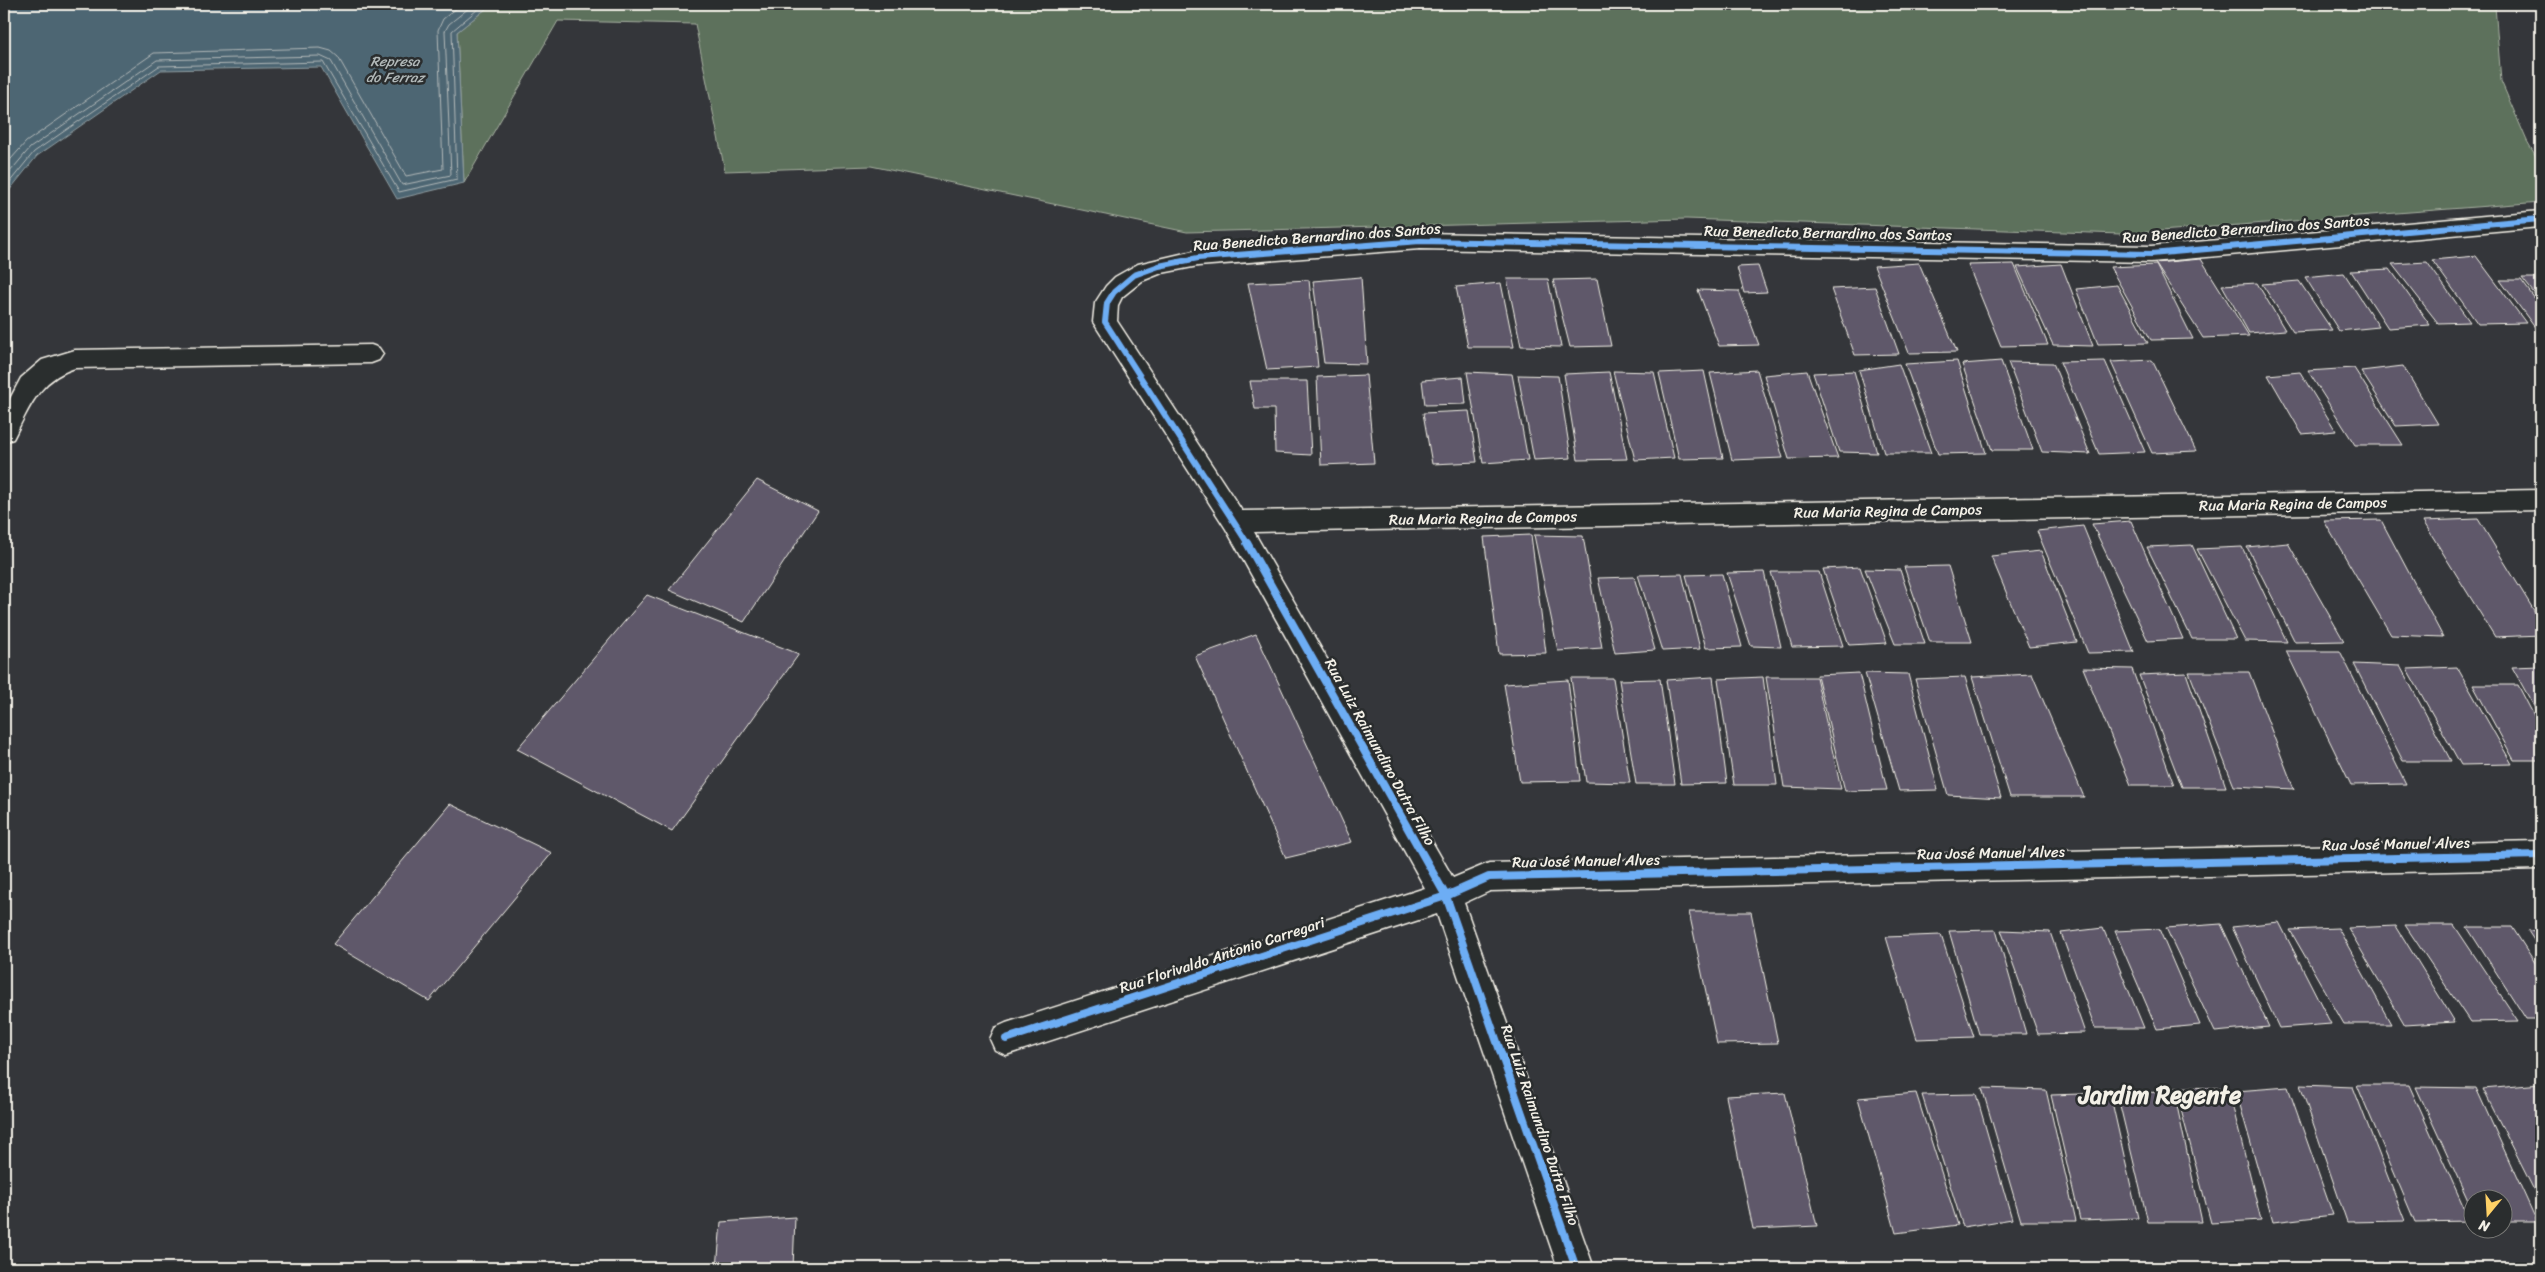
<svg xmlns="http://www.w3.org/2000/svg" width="2545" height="1272" font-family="Sriracha,sans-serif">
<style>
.green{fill:#5d715c;stroke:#a8b1a2}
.water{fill:#4e6673;stroke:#909ea2}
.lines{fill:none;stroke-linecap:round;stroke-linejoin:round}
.shore{stroke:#b2b9b9;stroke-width:1}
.building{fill:#5e596b;stroke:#f4f1e8}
.minor-casing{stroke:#f4f1e8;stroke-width:3}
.minor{fill:#2a2d2e;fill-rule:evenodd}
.cycleway-far1-casing{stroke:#2a2d2e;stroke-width:9}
.cycleway-casing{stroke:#2a2d2e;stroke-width:11}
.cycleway-far1{stroke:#6dadf4;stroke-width:6}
.cycleway{stroke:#6dadf4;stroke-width:8}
.labels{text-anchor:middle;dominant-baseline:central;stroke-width:5;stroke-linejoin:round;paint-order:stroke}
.far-water-label{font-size:14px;font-style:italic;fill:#b2b9b9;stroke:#2a2d2e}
.street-label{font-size:15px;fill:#f4f1e8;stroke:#2a2d2e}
.near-district-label{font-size:24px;font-weight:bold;fill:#f4f1e8;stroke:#2a2d2e}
</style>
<rect width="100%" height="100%" fill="#34363a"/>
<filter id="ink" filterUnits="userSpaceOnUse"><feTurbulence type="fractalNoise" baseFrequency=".02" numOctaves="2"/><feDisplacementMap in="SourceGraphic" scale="10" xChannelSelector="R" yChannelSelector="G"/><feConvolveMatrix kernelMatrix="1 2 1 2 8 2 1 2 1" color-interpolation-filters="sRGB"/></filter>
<g filter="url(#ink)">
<path class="green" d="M492,4H2502L2495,6L2501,81L2527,141L2541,165V202L2121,234L1686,219L1187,232L871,166L725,171L695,24L558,21L464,183L457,32Z"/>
<path class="water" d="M4,4H492L457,32L464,183L397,199L321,67L161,70L37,156L4,197Z"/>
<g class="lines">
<path class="shore" d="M4,167L26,142L154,53L320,48L331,51L338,57L406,176L443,169L438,30L443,19L462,4
M4,179L30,148L157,60L320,56L331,61L402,185L451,175L445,31L449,24L474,4
M4,189L34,152L159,66L323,62L399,192L457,179L452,31L484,4"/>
</g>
<path class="building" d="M2476,256L2526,323L2478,324L2432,260Z
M2201,259L2249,336L2203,338L2155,263Z
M2427,262L2470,322L2438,323L2392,264Z
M1919,263L1957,352L1909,353L1874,266Z
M2014,264L2048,345L2001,346L1968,265Z
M2061,264L2093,346L2053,345L2017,267Z
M2156,265L2193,339L2151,340L2110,267Z
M1758,266L1767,292L1744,293L1737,267Z
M2390,269L2430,325L2388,328L2351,271Z
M2344,273L2379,327L2339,331L2305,277Z
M1361,277L1367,364L1324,363L1313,281Z
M2522,278H2541V302Z
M1507,279H1548L1561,347L1521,346Z
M1597,279L1611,346L1570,347L1553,280Z
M1309,280L1318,367L1267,370L1248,283Z
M2500,280H2521L2541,307V329H2536Z
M2299,281L2332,330L2293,332L2262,284Z
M1501,283L1514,347H1468L1456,287Z
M2257,283L2285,330L2249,333L2222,285Z
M2117,285L2148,343L2098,344L2076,289Z
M1875,287L1899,354L1855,355L1831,289Z
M1698,290L1739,291L1759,345L1719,346Z
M2152,360L2196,451L2152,453L2111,362Z
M1957,361L1986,453L1938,454L1905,364Z
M2001,361L2033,450H1992L1962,364Z
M2105,361L2145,452L2099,454L2060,362Z
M2008,362L2053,363L2090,454L2042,452Z
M1899,364L1931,453H1884L1859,370Z
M2403,366L2438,424L2396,426L2361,371Z
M2354,368L2403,445H2355L2308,371Z
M1757,370L1783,458L1732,460L1710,373Z
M1613,371L1654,372L1674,458L1635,460Z
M1704,371L1723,458L1679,459L1659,373Z
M1807,371L1838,458L1789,459L1764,375Z
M1854,371L1877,453L1839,452L1813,373Z
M1467,372L1512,374L1528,460L1483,463Z
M1609,372L1627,459L1578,460L1564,374Z
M2300,372L2336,431L2302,434L2268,375Z
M1366,375L1374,463L1321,465L1317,377Z
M1518,375L1558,376L1571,458L1534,460Z
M1463,377L1466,404L1425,405L1422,380Z
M1250,381H1307L1311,455L1275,453L1274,409H1255Z
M1469,411L1477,462L1432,464L1423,413Z
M757,480L818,511L744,622L669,590Z
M2478,519L2541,622V635L2495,637L2423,521Z
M2381,520L2443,637L2391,635L2324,521Z
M2131,521L2183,639L2148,641L2092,524Z
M2083,526L2134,652L2088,653L2037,531Z
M1531,535L1546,653L1499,654L1484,537Z
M1534,535L1583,536L1602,648L1558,651Z
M2288,543L2344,641L2295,642L2247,547Z
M2192,545L2236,639H2192L2147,547Z
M2242,547L2287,642L2245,641L2197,549Z
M2041,551L2077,642L2029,647L1991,556Z
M1948,566L1972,642H1930L1904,567Z
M1860,567L1887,643L1849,645L1823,569Z
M1865,569L1900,570L1925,644H1895Z
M1764,572L1781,647L1751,646L1727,573Z
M1771,572H1819L1843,646L1792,647Z
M1682,574L1700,649L1662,651L1638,575Z
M1722,574L1742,647L1706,648L1686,575Z
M1634,577L1655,650L1615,653L1598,578Z
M647,595L799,654L672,831L517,749Z
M1256,634L1352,842L1286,858L1195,656Z
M2286,651H2340L2406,784L2351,785Z
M2354,664L2400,666L2451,761H2403Z
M2541,666V719L2512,667Z
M2457,667L2512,764L2461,765L2407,669Z
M2083,668L2132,669L2174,785H2131Z
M2189,672H2249L2294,789L2234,786Z
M1859,673L1887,790L1845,791L1817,675Z
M1865,673L1908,674L1938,790L1899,791Z
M2186,673L2226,787H2182L2139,675Z
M2032,674L2084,797H2010L1972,677Z
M1713,677L1727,783L1681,784L1666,680Z
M1763,677L1777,785H1734L1718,679Z
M1766,677H1816L1841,789L1784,787Z
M1965,677L2001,798L1948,795L1915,679Z
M1571,678H1613L1630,783L1586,782Z
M1660,679L1675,784H1636L1619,680Z
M1568,680L1580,781L1520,782L1504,684Z
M2473,685H2518L2541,729V760H2514Z
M450,804L552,853L429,1001L333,944Z
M1689,912H1751L1778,1043L1717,1044Z
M2279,922L2331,1024L2279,1028L2232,927Z
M2221,924L2269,1027L2215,1032L2166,928Z
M2405,925H2454L2518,1021L2470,1022Z
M2396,926L2455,1022L2405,1025L2348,928Z
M2467,927H2512L2541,972V1019H2526Z
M2103,928L2144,1028H2095L2061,933Z
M2338,928L2391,1024H2344L2290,930Z
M2159,929L2200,1025L2157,1029L2115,931Z
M1996,930L2026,1034H1979L1949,931Z
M2001,930L2050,932L2085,1033L2038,1034Z
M2541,930V951L2528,931Z
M1941,935L1974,1037L1917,1039L1886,937Z
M2541,1084V1204L2483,1089Z
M2300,1085L2353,1087L2405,1221L2347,1222Z
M2357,1085H2409L2470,1221L2415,1222Z
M2175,1087L2228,1088L2261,1220L2211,1223Z
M2288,1087L2333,1215L2273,1222L2236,1091Z
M2416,1087L2476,1088L2537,1222H2502V1200H2472V1209Z
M1982,1088L2046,1090L2076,1221H2021Z
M2174,1092L2202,1222H2148L2117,1093Z
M1785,1093L1817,1226L1753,1229L1726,1096Z
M1916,1093L1958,1225L1896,1233L1858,1098Z
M2110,1093L2138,1218L2080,1220L2051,1095Z
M1976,1094L2012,1219L1963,1227L1922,1095Z
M795,1217L793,1268H717L721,1222Z"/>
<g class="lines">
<defs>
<path id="minor" d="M2540,211V227L2151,262L1420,249L1198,266L1162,273L1142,281L1122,297L1118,305L1117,321L1242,511L2541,490V510L1254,532L1453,878L1489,863L2541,841V869L1490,891L1464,903L1594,1268H1558L1437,914L1006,1055L995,1050L990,1039L995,1028L1006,1023L1425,888L1226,529L1093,322L1095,303L1106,286L1115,277L1138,264L1198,250L1420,233L2151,246Z
M371,345L379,348L383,354L379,360L371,363L75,368C39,379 29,408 13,439L4,442V410L21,378L42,360L75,350Z"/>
</defs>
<use href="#minor" class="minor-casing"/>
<use href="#minor" class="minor"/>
<defs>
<path id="cycleway-far1" d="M1248,544L1105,322L1107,303L1114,292L1134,275L1159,266L1198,258L1420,241L2151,254L2540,219"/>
<path id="cycleway" d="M1247,543L1446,896L1576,1268
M1006,1039L1446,896L1489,877L2541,855"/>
</defs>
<use href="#cycleway-far1" class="cycleway-far1-casing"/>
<use href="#cycleway" class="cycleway-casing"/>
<use href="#cycleway-far1" class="cycleway-far1"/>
<use href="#cycleway" class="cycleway"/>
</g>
</g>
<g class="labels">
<g class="far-water-label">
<text x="395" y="61">Represa<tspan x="395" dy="16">do Ferraz</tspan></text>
</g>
<g class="street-label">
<text transform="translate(2246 229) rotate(-4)">Rua Benedicto Bernardino dos Santos</text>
<text transform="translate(1828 233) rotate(1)">Rua Benedicto Bernardino dos Santos</text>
<text transform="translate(1317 237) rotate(-4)">Rua Benedicto Bernardino dos Santos</text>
<text transform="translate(2293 504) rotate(-1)">Rua Maria Regina de Campos</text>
<text transform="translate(1888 511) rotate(-1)">Rua Maria Regina de Campos</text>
<text transform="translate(1483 518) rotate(-1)">Rua Maria Regina de Campos</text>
<text transform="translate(1380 752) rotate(61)">Rua Luiz Raimundino Dutra Filho</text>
<text transform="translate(2396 844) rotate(-1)">Rua José Manuel Alves</text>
<text transform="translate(1991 853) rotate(-1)">Rua José Manuel Alves</text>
<text transform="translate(1586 861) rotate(-1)">Rua José Manuel Alves</text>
<text transform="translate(1222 955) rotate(-18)">Rua Florivaldo Antonio Carregari</text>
<text transform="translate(1540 1125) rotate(71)">Rua Luiz Raimundino Dutra Filho</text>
</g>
<g class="near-district-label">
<text x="2160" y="1095">Jardim Regente</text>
</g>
</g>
<rect width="2545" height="1272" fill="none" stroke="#2a2d2e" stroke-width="20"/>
<rect x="10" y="10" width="2525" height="1252" fill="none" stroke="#f4f1e8" stroke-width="2" filter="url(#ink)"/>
<g transform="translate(2488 1214) rotate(198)"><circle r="24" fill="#2a2d2e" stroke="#7b7b78"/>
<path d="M0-4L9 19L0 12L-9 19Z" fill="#ffd166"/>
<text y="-8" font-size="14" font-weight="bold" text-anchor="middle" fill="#f4f1e8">N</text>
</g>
</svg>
